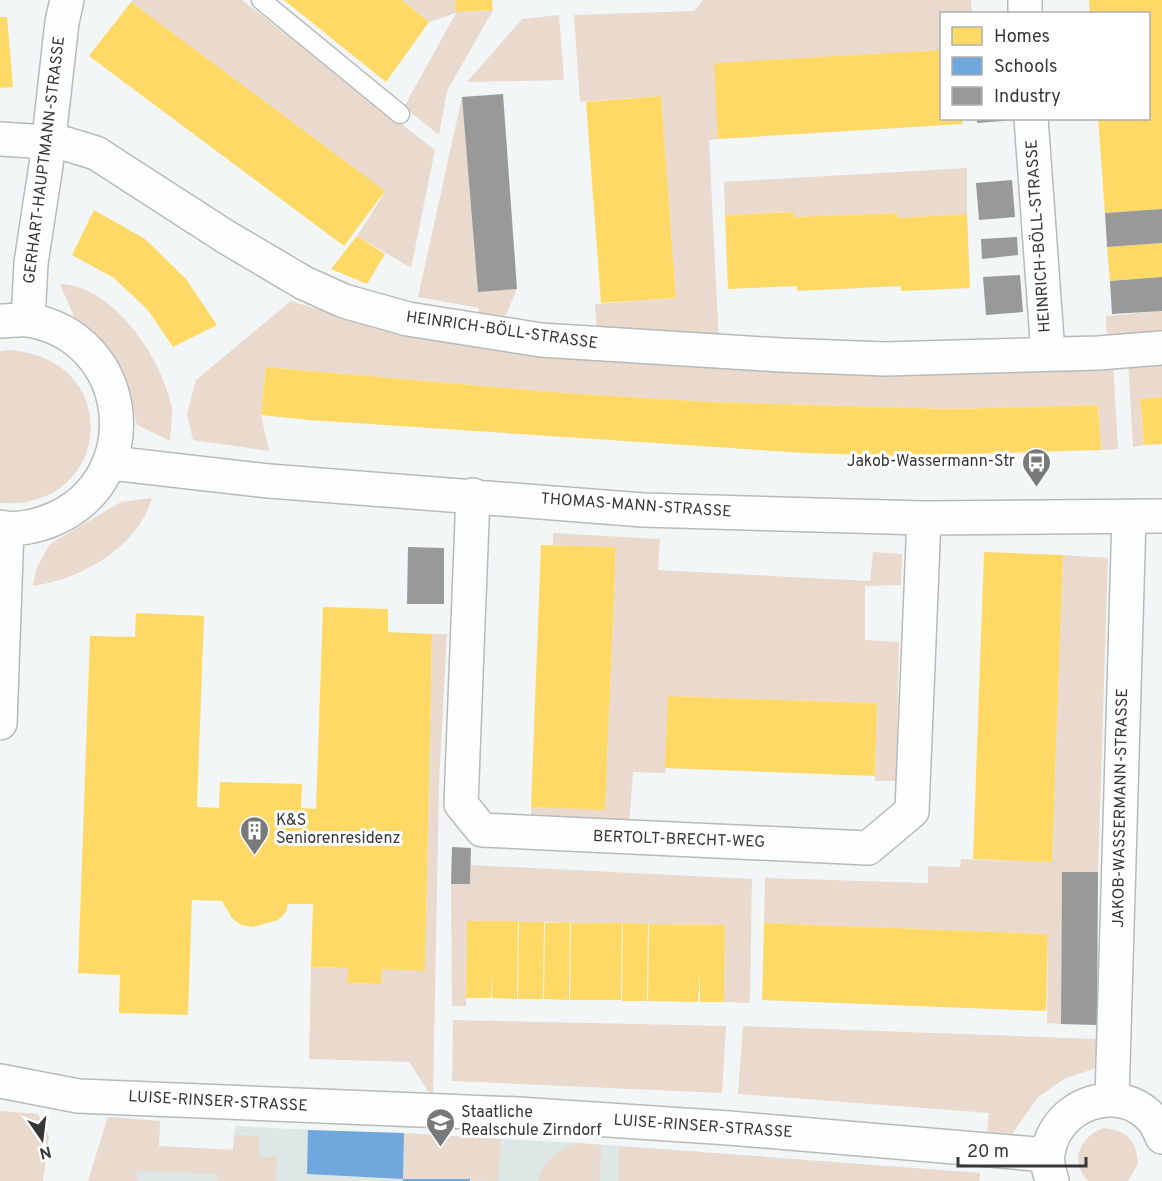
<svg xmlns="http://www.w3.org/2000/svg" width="1162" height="1181" font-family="Overpass,sans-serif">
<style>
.built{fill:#dde7e6}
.green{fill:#eadace}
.homes{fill:#ffd966}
.schools{fill:#6fa8dc}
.industry{fill:#999}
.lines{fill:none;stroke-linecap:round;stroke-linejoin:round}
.service-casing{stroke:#b8baba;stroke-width:21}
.minor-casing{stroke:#b8baba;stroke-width:36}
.service{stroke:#fdfefe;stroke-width:18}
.minor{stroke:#fdfefe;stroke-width:33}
.labels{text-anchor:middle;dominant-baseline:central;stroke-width:6;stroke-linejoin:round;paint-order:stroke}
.street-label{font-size:16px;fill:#363838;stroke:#fff}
.poi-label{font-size:16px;fill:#363838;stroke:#fff;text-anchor:start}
</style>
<rect width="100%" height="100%" fill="#f2f6f6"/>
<path class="built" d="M108,1117L160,1121L159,1146L233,1150L235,1126L579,1143L980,1173L979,1181H88Z"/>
<path class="green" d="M133,0H242L435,150L411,268L357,236L385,192L131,2Z
M402,0H455L457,12L493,10L447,91L439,135L404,107L456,13L429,22Z
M703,0H971L972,13L942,14L941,50L718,139L709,140L719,342L597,333L595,304L676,298L661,96L580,102L574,15L694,11Z
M559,15L564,80L467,82L522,19Z
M462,97L478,291L517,289L503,322L478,317L479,308L418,297Z
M967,168V214L898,218L897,213L794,217L793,212L725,215L724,182Z
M60,284C112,285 161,357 171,404C174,415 170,430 170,441L137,425L129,389L108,353L77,324Z
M291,301L389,331L540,354L1113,363L1118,449L1101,450L1098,405L950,409L712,402L566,393L266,367L261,415L269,451L193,440L187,414L196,380Z
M1162,311V337L1107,341L1106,316Z
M8,350C126,357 113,511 0,503V351Z
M1162,358V397L1140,400L1144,445L1133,447L1128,361Z
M152,498C137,548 82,579 33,586L36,569L50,544L121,502Z
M553,533L660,539L658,570L870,581L873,552L902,554L901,585L865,586V640L899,642L896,781H875L877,703L669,696L665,773L633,772L629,827L531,820V807L605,809L616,548L553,545Z
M1063,555L1108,558L1098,872H1062L1061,1024L1047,1023L1048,934L764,923L765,878L928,883V866L960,867L961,859L1052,862Z
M432,634H447L439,783L433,1099L409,1062L309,1059L311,967L348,968V983L381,984L382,969L425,970Z
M471,865L752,879L750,1003L724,1002L725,925L467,921L466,1006H452L451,884H470Z
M453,1020L726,1026L722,1093L452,1081Z
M743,1026L1097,1039L1096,1068L1064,1079L1038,1097L1012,1134L987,1132L989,1113L738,1094Z
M0,1111L38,1114L49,1136L43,1181H0Z
M108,1117L160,1121L159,1146L233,1150L234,1135L259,1136V1157H277L276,1181H217L216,1174L137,1171V1181H88Z
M1104,1128C1127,1130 1137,1141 1138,1164L1128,1181H1088C1069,1161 1080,1136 1104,1128Z
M404,1133L501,1139L498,1181L403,1179Z
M579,1143L601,1145L600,1181H538C545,1159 558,1149 579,1143Z
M619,1146L980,1173L979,1181H618Z"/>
<path class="homes" d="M284,0H402L429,22L386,82Z
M455,0H492L493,10L456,12Z
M1089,0H1162V209L1105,213L1098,118H1149V14H1090Z
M131,2L385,191L344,246L89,56Z
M0,17H7L13,87L0,88Z
M942,50V118H962L963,124L718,139L714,63Z
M661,96L676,298L601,303L586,102Z
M94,210L145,239L186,279L217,325L173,347L148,310L114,278L72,255Z
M794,212V217L897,213L898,218L967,214L970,288L901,291V286L797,291V286L728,289L725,215Z
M357,236L385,254L367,284L331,269Z
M1162,243V277L1110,281L1107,247Z
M266,367L566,393L712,402L950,409L1098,405L1101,450L902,456L805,453L309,420L261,415Z
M1162,397V444L1144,445L1140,399Z
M541,545L616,547L605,810L531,807Z
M984,552L1063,555L1052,862L973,859Z
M323,607L388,609V632L432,634L425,971L382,969L381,984L347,983L348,968L311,967L313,904H288L286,912L278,920L253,927L241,925L232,918L222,901L192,900L188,1015L119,1013L120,975L78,973L90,636L135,637L136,613L204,616L197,807L219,808L220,782L302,784L301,808L316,809Z
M668,696L877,703L875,776L665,768Z
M467,921H518L517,999L492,998V971L491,998H466Z
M519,922H544L543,999H518Z
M570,922L569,1000L544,999L545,923Z
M571,923H622L621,1000H570Z
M623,923L648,924L647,1001H622Z
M764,923L1048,934L1046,1011L762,1000Z
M649,924L725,925L724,1002H700V974L698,1002L648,1001Z"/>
<path class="schools" d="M308,1130L404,1133L403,1179L307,1174Z
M403,1179H470V1181H403Z"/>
<path class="industry" d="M503,94L517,289L478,292L462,97Z
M977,118H1016V120L977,123Z
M1012,180L1015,217L979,220L976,183Z
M1162,209V243L1107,247L1105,213Z
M1017,237L1018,255L982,259L981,239Z
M1020,275L1023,312L986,315L983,277Z
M1162,277V311L1112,314L1110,281Z
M408,547L444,548V604H407Z
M452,847L471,848L470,884H451Z
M1062,872H1098L1097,1025L1061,1024Z"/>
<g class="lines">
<defs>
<path id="service" d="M261,0L400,114"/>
<path id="minor" d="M1025,0V14
M1031,118L1048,354
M0,139L63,143L96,153L226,237L304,283L344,301L408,319L541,340L781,355L885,359L1098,353L1162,348
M28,320L31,263L46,165L62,22L67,0
M0,321C9,321 19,319 28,320C132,337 149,477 54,519C38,526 17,531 0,527
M111,463L269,481L643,510L924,518L1162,516
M473,495L461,804L482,830L868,848L912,811L924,518
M0,723L7,529
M0,1081L78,1096L518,1114L729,1128L1047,1155
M1112,1099L1129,517
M1052,1181C1050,1173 1046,1162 1048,1153C1058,1092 1143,1080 1162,1137"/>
</defs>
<use href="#service" class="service-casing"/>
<use href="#minor" class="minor-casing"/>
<use href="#service" class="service"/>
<use href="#minor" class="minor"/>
</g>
<defs>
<symbol id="bus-pin" viewBox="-11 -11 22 30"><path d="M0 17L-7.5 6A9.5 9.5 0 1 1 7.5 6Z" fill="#787a7a" stroke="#fff"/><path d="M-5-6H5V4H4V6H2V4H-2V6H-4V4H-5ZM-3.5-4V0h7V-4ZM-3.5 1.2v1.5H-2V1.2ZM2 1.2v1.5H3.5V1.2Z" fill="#fff"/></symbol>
<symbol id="building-pin" viewBox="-11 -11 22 30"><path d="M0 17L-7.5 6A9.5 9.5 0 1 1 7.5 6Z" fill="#787a7a" stroke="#fff"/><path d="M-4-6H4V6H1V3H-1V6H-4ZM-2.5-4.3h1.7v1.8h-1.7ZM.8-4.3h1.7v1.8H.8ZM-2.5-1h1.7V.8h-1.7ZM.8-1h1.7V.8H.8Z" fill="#fff"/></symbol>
<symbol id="school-pin" viewBox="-11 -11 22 30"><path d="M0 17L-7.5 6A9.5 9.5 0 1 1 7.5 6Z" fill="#787a7a" stroke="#fff"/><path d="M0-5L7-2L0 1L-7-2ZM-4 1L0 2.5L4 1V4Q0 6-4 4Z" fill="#fff"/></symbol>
</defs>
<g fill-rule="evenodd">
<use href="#bus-pin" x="1020" y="446" width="33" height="45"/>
<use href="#building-pin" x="238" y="814" width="33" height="45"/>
<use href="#school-pin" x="424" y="1106" width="33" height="45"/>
</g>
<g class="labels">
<g class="street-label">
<text transform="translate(45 160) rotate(-83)">GERHART-HAUPTMANN-STRASSE</text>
<text transform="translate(1039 236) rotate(-94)">HEINRICH-BÖLL-STRASSE</text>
<text transform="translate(502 331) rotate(8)">HEINRICH-BÖLL-STRASSE</text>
<text transform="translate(636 506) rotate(4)">THOMAS-MANN-STRASSE</text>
<text transform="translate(1121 808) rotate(-89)">JAKOB-WASSERMANN-STRASSE</text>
<text transform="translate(679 840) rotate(2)">BERTOLT-BRECHT-WEG</text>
<text transform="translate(218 1102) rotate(3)">LUISE-RINSER-STRASSE</text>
<text transform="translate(703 1127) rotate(4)">LUISE-RINSER-STRASSE</text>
</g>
<g class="poi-label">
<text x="1015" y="462" text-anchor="end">Jakob-Wassermann-Str</text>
<text x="276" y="821">K&amp;S<tspan x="276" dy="18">Seniorenresidenz</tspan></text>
<text x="461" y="1113">Staatliche<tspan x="461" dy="18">Realschule Zirndorf</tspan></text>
</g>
</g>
<rect x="940" y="12" width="210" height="108" fill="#ffffff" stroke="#afafaf" stroke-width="1.5"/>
<rect x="952" y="27" width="30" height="18" fill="#ffd966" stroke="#afafaf" stroke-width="1.5"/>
<text x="994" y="42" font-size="18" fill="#363838">Homes</text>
<rect x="952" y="57" width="30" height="18" fill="#6fa8dc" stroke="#afafaf" stroke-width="1.5"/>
<text x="994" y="72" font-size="18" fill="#363838">Schools</text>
<rect x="952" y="87" width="30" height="18" fill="#999999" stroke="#afafaf" stroke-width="1.5"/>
<text x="994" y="102" font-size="18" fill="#363838">Industry</text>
<g transform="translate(42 1139) rotate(166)" stroke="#ffffff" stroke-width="4.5" paint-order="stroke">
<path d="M0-4.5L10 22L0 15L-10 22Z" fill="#363838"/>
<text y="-9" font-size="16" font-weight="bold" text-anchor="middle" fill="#363838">N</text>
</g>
<path d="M958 1157v9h128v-9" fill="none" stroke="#363838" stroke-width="3"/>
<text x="967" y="1157" font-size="18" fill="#363838" stroke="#ffffff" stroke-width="4.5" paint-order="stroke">20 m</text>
</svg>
